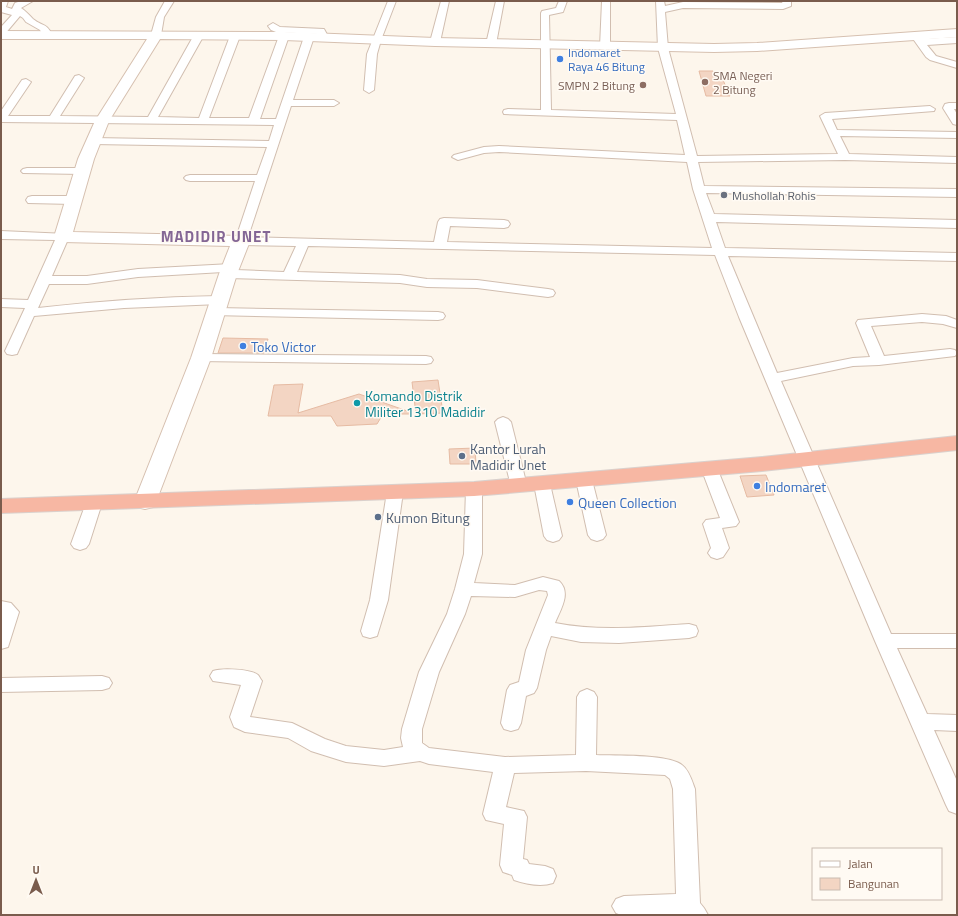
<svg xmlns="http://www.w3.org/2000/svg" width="958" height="916" font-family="'Titillium Web',sans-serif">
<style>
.building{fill:#f3d5c3;stroke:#e6bba3}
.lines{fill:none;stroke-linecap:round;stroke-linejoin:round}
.street-casing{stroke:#d1beb0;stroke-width:2}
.secondary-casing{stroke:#d6c0b0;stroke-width:2}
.highway-casing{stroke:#dad1cd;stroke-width:2}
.street{fill:#fff;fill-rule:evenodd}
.secondary{fill:#fff;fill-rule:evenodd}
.highway{fill:#f7b7a3;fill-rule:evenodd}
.shop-dot{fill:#3f7fe0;stroke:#fffaf3;stroke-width:1.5}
.education-dot{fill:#8d6e63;stroke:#fffaf3;stroke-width:1.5}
.worship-dot{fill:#6b7280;stroke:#fffaf3;stroke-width:1.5}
.culture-dot{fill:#0f9aa8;stroke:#fffaf3;stroke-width:1.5}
.service-dot{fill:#5c6f8a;stroke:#fffaf3;stroke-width:1.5}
.labels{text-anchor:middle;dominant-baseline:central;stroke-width:3;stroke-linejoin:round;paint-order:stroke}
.far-shop-label{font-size:12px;fill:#366cbe;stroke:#fffaf3;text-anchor:start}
.far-education-label{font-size:12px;fill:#785e54;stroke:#fffaf3;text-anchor:start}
.far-worship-label{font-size:12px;fill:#5b616d;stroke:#fffaf3;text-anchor:start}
.shop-label{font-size:14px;fill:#366cbe;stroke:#fffaf3;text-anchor:start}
.culture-label{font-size:14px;fill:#0d838f;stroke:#fffaf3;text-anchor:start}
.service-label{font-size:14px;fill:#4e5e75;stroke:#fffaf3;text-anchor:start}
.far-district-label{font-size:15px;font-weight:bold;letter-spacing:1px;fill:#846695;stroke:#fffaf3}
</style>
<rect width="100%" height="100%" fill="#fdf6ec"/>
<path class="building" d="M699,71H713L717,80H723L730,96H706Z
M223,338L268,339L264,353H218Z
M438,380L443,413L416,414L412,382Z
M303,384L298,413L359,394L410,412V414H383L377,424L337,426L331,416H268L274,385Z
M475,448L476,464H450L449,449Z
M766,475L774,495L747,497L740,476Z"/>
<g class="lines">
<defs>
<path id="street" d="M1,1H8L6,7L12,9L15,3L21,1H33L21,8C26,11 29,15 33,19C43,27 46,22 53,36L51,38H45L40,30L26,22L23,18L20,16L4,35L1,36V27L12,15L1,12Z
M165,1H174L164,17L161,35L156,38L153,37L151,35L156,17Z
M388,1H396L381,40L377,54L374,90L369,93L364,90L367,54Z
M441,1H449L440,42L435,45L430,42Z
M496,1H504L496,44L491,47L486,44Z
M559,1H567L563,12L549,15L551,110L676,114L658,48L656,1H664L665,6L683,2L782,3L783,1H791V6L783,9L683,8L665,12L668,48L697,156L838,154L820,116L825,113L930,106L935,109L934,111L832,119L837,130L957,132V138L840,136L849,154L957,157V163L845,160L698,162L704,186L957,189V197L706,193L714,214L957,220V228L716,222L725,248L957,253V261L728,256L777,373L853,358L870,357L856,323L858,320L922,314L946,316L957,320V328L943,324L922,322L871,326L884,356L950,349L955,350L957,353L955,356L879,365L853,366L781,381L891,634H957V648H897L927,714L957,715V731L934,730L957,781V814L949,811L946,805L875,641L739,317L715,255L308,246L297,272L400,275L427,279L477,280L548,289L553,290L555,293L553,296L548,297L477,288L427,287L400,283L228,278L223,277L221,274L223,272L138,277L87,284H49L38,308C99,301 159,297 220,296L225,297L227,300L225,303L220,304L124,308L34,316L17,354L12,355L7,354L5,351L25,308L1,307V299L28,300L55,240L1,239V231L67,234L69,237L52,276H87L138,269L231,264L236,265L237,268L236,270L284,272L296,246L241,245L237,244L235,241L255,181H190L186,180L184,178L186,176L190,175H257L267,147L93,144L88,141L93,138L269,141L274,125L1,122V111L22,80L26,79L31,82L8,116H50L75,76L79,75L84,78L60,116L148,117L194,35L199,32L204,35L158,117L199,118L230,36L235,33L240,36L209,118H249L279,36L284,33L289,36L260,119H276L304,37L309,34L314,37L293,100H334L339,103L334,106H291L248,237L434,242L438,222L440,219L444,218L504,220L508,221L510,224L508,227L504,228L450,226L447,242L712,248L693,189L687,162L499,152L484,153L458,160L452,157L454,155L484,147L499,146L685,155L677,120L504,114L503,112L504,110L508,109L541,110V13L542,11L556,8Z
M602,1H610V47L605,50L600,47Z
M273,23L280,27L324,29L329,38L324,41L321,40L318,34L276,32L271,30L268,26Z
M916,33L919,34L923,39L957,37V43L927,45L936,56L957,62V68L930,60L926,57L911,36Z
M949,103H957V109H954L957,114V125L953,124L943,108L945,104Z
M27,168H82L86,169L88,171L86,173L82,174L23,173L21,171L23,169Z
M32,196H73L77,197L79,200L77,203L73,204L28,203L26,200L28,197Z
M217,308L438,312L443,313L445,316L443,319L438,320L212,315L210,312L212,309Z
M201,354L426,356L431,357L433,360L431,363L426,364L196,361L194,358L196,355Z
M503,417L508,419L511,422L527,486L525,490L519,491L513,490L511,486L495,422L498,419Z
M709,463L715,464L717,468L739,522L736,526L722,528L729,548L723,557L717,559L711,557L708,553L711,548L703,524L706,520L720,518L701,468L703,464Z
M584,475L590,476L592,480L606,535L603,539L597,541L591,539L588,535L576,480L578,476Z
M542,479L548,480L550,484L562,536L559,540L553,542L547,540L544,536L534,484L536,480Z
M474,484L480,485L482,489V554L474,583L515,585L543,577L559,581C572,593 560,610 555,623C601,632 643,627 689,624L696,626L698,631L696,636L689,638L619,643L581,642L551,636L546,650L537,688L534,693L526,696L521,723L518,729L511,731L504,729L501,723L507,690L510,685L519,682L526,650L548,595L547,591L539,590L515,597L471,596L465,614L439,672L422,729V743L429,748L505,757L576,755L577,697L580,692L587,689L594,692L597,697L596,755C616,756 668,754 682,765C689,770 692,781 695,789L700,903L704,908L708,915H621L616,913L612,906L616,899L624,896L676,894L673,789L670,779L665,775L586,771L514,773L506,807L524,811L527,817L523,859L527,860L529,864L545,866L553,869L556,876L553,883C541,887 526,884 514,880L512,875L503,872L500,865L504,824L486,820L483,814L493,772L429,764L420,761L384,766L346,762L311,751L288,738L245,732L234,727L230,717L241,685L213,681L210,676L213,671C222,668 251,669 258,675C259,676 261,680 262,681L250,717L292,723L325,739L346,746L384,750L403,747L401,738L402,729L419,672L447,614L455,589L464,554L466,489L468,485Z
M395,487L401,488L403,492L388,600L377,636L370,638L363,636L361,631L370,600L387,492L389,488Z
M94,498L100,499L102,503L89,544L86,548L80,550L74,548L71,544L86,503L88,499Z
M1,601L11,603L19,612L8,647L1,649Z
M102,676L109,678L112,683L109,688L102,690L1,692V678Z"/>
<path id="secondary" d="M957,29V37L757,51L714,52L435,46L284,40L160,39L109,121L94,159L73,232L241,236L247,237L250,241L237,274L211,358L156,502L153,507L145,509L137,507L134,502L191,358L219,274L230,246L63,242L57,241L54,237L78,159L95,121L147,39H1V31L284,32L435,38L714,44L757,43Z"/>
<path id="highway" d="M957,436V450L762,471L474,496L1,513V499L474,482L762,457Z"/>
</defs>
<use href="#street" class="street-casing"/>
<use href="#secondary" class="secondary-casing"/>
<use href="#highway" class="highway-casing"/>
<use href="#street" class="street"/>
<use href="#secondary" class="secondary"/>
<use href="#highway" class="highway"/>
</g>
<g class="shop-dot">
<circle cx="560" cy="59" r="4"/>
<circle cx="243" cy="346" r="4"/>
<circle cx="757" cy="486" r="4"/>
<circle cx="570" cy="502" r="4"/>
</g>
<g class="education-dot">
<circle cx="705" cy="82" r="4"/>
<circle cx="643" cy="85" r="4"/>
</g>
<circle class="worship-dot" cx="724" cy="195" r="4"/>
<circle class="culture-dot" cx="357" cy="403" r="4"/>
<g class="service-dot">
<circle cx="462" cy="456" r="4"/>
<circle cx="378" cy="517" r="4"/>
</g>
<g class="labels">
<g class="far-shop-label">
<text x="568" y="52">Indomaret<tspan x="568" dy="14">Raya 46 Bitung</tspan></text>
</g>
<g class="far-education-label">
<text x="713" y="75">SMA Negeri<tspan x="713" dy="14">2 Bitung</tspan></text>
<text x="635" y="85" text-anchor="end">SMPN 2 Bitung</text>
</g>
<g class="far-worship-label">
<text x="732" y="195">Mushollah Rohis</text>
</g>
<g class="shop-label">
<text x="251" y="346">Toko Victor</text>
<text x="765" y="486">Indomaret</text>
<text x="578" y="502">Queen Collection</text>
</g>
<g class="culture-label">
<text x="365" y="395">Komando Distrik<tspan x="365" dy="16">Militer 1310 Madidir</tspan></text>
</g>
<g class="service-label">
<text x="470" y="448">Kantor Lurah<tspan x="470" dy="16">Madidir Unet</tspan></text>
<text x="386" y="517">Kumon Bitung</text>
</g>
<g class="far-district-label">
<text x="216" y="236">MADIDIR UNET</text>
</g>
</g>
<rect width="958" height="916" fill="none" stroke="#7a5c4d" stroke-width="4"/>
<rect x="812" y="848" width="130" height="52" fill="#fffaf3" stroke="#cabbb1"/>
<rect x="820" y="861" width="20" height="6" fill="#ffffff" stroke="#cabbb1"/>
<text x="848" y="868" font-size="12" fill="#7a5c4d">Jalan</text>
<rect x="820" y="878" width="20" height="12" fill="#f3d5c3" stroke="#cabbb1"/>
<text x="848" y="888" font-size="12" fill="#7a5c4d">Bangunan</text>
<g transform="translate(36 880)" stroke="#fffaf3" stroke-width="3" paint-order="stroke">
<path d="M0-3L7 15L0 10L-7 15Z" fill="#7a5c4d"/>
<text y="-6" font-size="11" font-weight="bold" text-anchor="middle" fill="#7a5c4d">U</text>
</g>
</svg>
